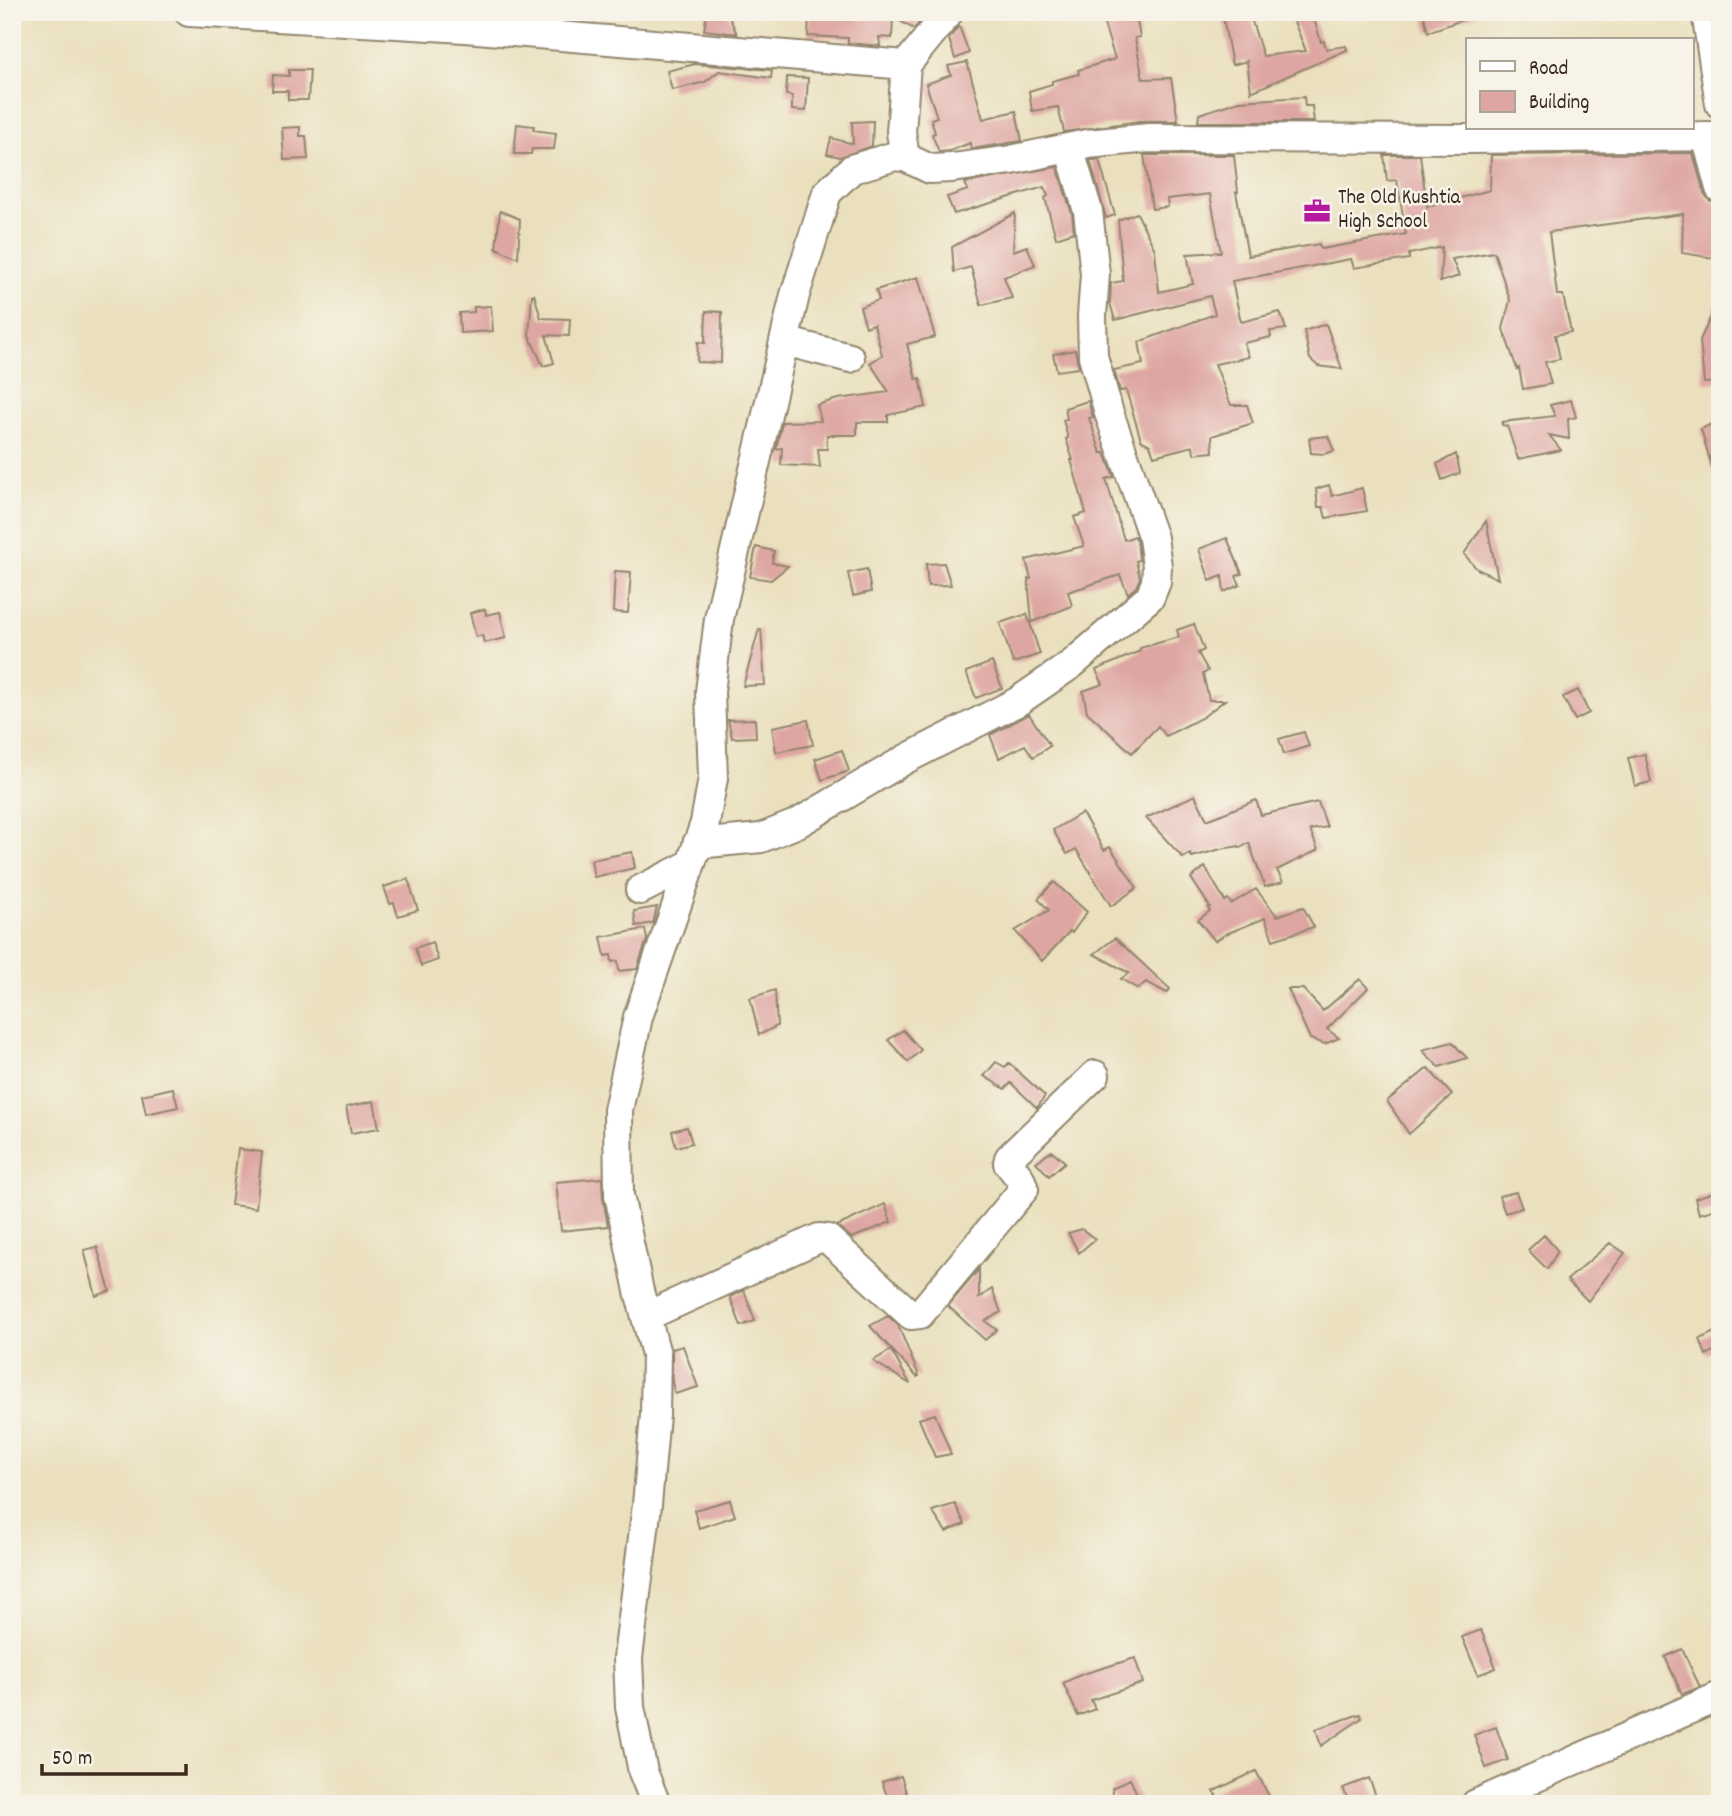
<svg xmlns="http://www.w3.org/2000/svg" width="1732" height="1816" font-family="Dekko,sans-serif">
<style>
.building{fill:#dea6a2}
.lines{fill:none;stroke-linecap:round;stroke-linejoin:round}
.minor-casing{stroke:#92856e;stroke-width:32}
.minor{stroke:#fff;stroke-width:28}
.labels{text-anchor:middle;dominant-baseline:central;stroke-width:5;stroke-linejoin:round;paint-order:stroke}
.poi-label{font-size:21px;fill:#3b2a1e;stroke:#f7f3e8;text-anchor:start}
</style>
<rect width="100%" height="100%" fill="#f7f3e8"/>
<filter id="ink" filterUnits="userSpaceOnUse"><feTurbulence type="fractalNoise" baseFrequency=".0143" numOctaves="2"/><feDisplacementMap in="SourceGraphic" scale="14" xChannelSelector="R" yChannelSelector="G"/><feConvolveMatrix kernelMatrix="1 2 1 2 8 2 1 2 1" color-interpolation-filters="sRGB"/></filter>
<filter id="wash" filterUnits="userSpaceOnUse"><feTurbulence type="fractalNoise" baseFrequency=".00686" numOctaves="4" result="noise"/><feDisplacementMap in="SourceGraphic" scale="28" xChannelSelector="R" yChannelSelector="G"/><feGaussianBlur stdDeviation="1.57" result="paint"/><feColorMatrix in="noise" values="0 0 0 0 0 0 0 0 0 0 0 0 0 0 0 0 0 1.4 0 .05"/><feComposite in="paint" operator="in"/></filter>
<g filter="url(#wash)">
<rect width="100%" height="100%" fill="#eae0be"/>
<g id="blocks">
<path class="building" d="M707,12H727L737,34L704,30Z
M809,12H916L926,15L914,29L893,17L892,38L879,37L880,46L848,43V38L808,36Z
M1127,12H1135L1140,37L1135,38L1143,79L1171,78L1178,121H1139L1064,132L1058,107L1032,111L1029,91L1052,84V81L1079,74L1078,70L1115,59L1103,21Z
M1222,12H1249L1263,56L1306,51L1290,12H1312L1321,42L1324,41L1326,49L1346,46L1347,50L1251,92L1247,61L1232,65Z
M1423,12H1479V14L1428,32Z
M959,26L969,53L955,59L949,39Z
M967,62L983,119L1016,111L1022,141L971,149L970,143L950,151L939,152L932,134L935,133L931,119L937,117L926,84L951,75L948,66Z
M695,64L772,70L771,78L719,71L705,82L672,90L667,71Z
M289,70H310L308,100H288V91H272L273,75L289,76Z
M787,77L808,78L806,111L792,110V96L786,95Z
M1304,97L1305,106H1312L1314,122H1198L1199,114L1239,101Z
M873,121L872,146L840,157L827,154L831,138L853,144L852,122Z
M517,124L534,126L533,130L556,133L554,149H532L531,154H514Z
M300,127V136H306L308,159L284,160L282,128Z
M1693,153L1704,193L1709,200L1720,204V259L1682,253L1683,214L1549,232L1557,295H1563L1571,332L1555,335L1560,359L1545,362L1551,384L1523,389L1519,368L1517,369L1503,329L1510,300L1494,252L1452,259L1459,276L1440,282L1442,247L1409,254V259L1354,268L1351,259L1232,281L1241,322L1280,312L1286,329L1270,331L1271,337L1244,343L1249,357L1215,364L1231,405H1247L1253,423L1212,436L1213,452L1194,454L1193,446L1154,456L1150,445L1141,440L1126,390L1120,391L1114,370L1143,364L1139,342L1215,314L1210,296L1115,320L1110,303L1111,283L1123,281L1118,220L1137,213L1155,250L1159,292L1193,284L1187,254L1221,252L1210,194L1167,199L1168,207L1152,209L1144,155H1234L1238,192H1236L1248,256L1319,244L1321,249L1406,234L1397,180L1387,181L1384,155H1420L1427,207L1490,190L1491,155Z
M1090,160H1099L1115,215L1106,218Z
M1057,167L1072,214L1074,232L1056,238L1045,198L1048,196L1044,187L954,214L947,197L968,190L965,183Z
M500,211L520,219L518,258L496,248Z
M1015,213L1013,251L1027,246L1035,265L1004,277L1012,298L981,305L971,267L954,272L952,247Z
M918,277L935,337L907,344L916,379L920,378L926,407L888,415V422H857V435H827V449H818L820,467L781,465L782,448L776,449L782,422L821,421L817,405L838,399L889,392L870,363L882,355L874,324L866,327L860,307L879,300L876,290Z
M534,294L541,318L570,319L569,336L546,335L554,363L543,366L529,335L532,295Z
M1720,298V382L1704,383L1700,340Z
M491,306L493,331L460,333L459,313L474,312V307Z
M706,311L722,312L721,363L697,362L698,342L705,343Z
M1326,324L1342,369L1318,366L1310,359L1304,331Z
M1075,350L1079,368L1057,371L1053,354Z
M1571,400L1576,417L1568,419L1569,439L1549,435L1561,450L1518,459L1507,426L1502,425V422L1555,416L1550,405Z
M1088,401L1093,417L1089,418L1101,453H1105L1114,477L1106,479L1124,540L1135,536L1137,542L1139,560L1136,561L1140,578L1136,587L1128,594L1120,575L1068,592L1072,606L1032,622L1028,579H1031L1026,560L1084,546L1074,517L1086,513L1071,460H1073L1066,439L1068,438L1063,420L1067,419L1065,408Z
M1720,420V477L1715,478L1701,429Z
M1328,436L1334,451L1324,454L1311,453L1309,438Z
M1456,454L1460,473L1442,480L1437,464Z
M1329,485L1332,496L1362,488L1367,511L1326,518L1323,507H1318L1316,489Z
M1486,521L1498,579L1477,569L1464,554Z
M1227,538L1242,574L1236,576L1240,585L1224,592L1222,576L1210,581L1199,549Z
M756,547L774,551L772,563L788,566L771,580L750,577Z
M944,563L951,585L928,586L926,564Z
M867,569L871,592L853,596L848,573Z
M615,571L631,572L628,613L613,612Z
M485,609L486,615L500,612L506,638L484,643L482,635L476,637L470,613Z
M1027,614L1040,654L1013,663L1000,623Z
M1194,624L1204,650L1198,653L1208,671L1203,674L1209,700H1225L1203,717L1166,736L1158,726L1132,753L1087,712L1083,691L1103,684L1096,670L1140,651V648L1179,637L1177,630Z
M759,629H761L765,685L743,686Z
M992,662L1002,688L976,698L966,672Z
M1578,690L1589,713L1575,720L1563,697Z
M1029,714L1050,746L1033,757L1025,745L999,758L990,735Z
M755,719L756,737L732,738L728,720Z
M808,720L813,745L776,752L772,727Z
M1304,732L1309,746L1284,754L1279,739Z
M842,750L849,771L822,780L815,759Z
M1645,754L1651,782L1635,786L1628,758Z
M1195,795L1207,820L1256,800L1261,815L1318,802L1327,827L1310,830L1318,850L1277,870L1283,882L1265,887L1249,843L1240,848L1239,846L1221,849L1192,857L1190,854L1183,858L1146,818Z
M1082,813L1104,850L1110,847L1137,888L1111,906L1076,849L1067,854L1053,830Z
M632,852L635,868L594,877L591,860Z
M1205,867L1225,901L1228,899L1231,904L1256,889L1277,916L1303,907L1314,927L1273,940L1265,918L1226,934L1215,941L1198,920L1210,911L1208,908L1210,907L1191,878Z
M408,879L418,910L398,916L394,903L390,904L384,887Z
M1054,882L1087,912L1072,933L1070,931L1042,961L1015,931L1049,910L1038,899Z
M657,907L653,923L636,926L634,911Z
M645,929L647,939L637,969L619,971L618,961L612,962L611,955L605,956L601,937Z
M1115,938L1170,989L1167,993L1146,982L1138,989L1121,979L1129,973L1094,954Z
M432,942L438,960L421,966L415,948Z
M1360,979L1368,988L1327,1029L1339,1038L1325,1044L1310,1039L1288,989H1303L1323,1011Z
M775,990L777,1026L759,1035L750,998Z
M903,1030L921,1050L908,1062L888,1040Z
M1452,1042L1467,1058L1439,1067L1422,1050Z
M996,1062L1005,1067L1009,1063L1045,1096L1037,1108L1011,1083L1005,1089L984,1076Z
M1428,1068L1452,1095L1409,1134L1387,1101Z
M173,1088L178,1107L146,1114L142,1095Z
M374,1101L379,1128L351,1133L346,1107Z
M687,1127L692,1143L676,1147L672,1131Z
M238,1149L262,1152L256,1208L231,1205Z
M1052,1151L1065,1162L1049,1176L1036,1162Z
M602,1178L603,1198L608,1226L561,1231L556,1182Z
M1720,1190V1208L1699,1214L1695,1198Z
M1516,1192L1522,1208L1505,1213L1499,1196Z
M885,1204L891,1222L852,1238L837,1226Z
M1082,1229L1095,1239L1079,1253L1068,1233Z
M1544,1235L1558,1251L1547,1269L1528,1250Z
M1610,1243L1625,1253L1588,1301L1567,1280Z
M97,1247L110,1291L96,1296L84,1250Z
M979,1269V1298L992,1289L1001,1312L985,1321L997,1330L985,1340L948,1306Z
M744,1290L755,1321L741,1326L730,1297Z
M888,1316L898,1325L919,1376L917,1377L870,1326Z
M1720,1329V1348L1706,1355L1700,1339Z
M683,1346L698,1387L675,1394L672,1382V1349Z
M891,1350L910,1384L873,1361Z
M935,1414L951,1454L935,1457L919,1419Z
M730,1500L735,1516L699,1528L694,1510Z
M955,1504L965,1524L946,1532L932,1511Z
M1481,1630L1496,1668L1478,1675L1462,1637Z
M1682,1649L1700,1687L1682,1694L1665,1657Z
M1135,1658L1143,1683L1091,1700L1095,1709L1078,1716L1063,1683L1080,1675Z
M1360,1714L1362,1718L1321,1746L1316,1729Z
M1496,1727L1508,1760L1486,1768L1474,1735Z
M1256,1771L1269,1796L1253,1804H1220L1214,1791Z
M901,1776L910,1804H890L882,1782Z
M1369,1778L1379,1804H1350L1343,1788Z
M1130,1779L1142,1804H1115L1112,1788Z"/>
</g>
</g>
<g filter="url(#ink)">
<use href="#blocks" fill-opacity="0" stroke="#92856e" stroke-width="2"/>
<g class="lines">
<defs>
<path id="minor" d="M189,12L465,28L906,65
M1706,12L1720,104
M1706,136L1720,188
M905,157L901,132L906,65L949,12
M784,341L850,358
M697,844L761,838L798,823L906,759L1017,702L1072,664L1150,597L1156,582L1157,566L1153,538L1109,413L1093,356L1092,316L1095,274L1088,211L1069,148
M640,890L689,865
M647,1316L819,1238L828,1239L911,1315L920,1314L1024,1189L1020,1178L1008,1163L1009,1158L1095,1075
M656,1804L643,1772L630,1707L628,1658L647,1505L655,1415L656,1354L639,1291L619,1195L618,1110L638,1017L705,823L713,778L710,692L719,619L795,295L827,193L852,169L895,156L905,157L930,169L952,168L1011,160L1087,144L1149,138L1469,139L1720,136
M1476,1804L1720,1696"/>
</defs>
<use href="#minor" class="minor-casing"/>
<use href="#minor" class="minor"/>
</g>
</g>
<defs>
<symbol id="office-bare" viewBox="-9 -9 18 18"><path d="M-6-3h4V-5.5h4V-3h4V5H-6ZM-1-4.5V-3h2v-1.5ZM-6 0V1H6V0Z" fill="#b5179e" stroke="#f7f3e8" stroke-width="2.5" paint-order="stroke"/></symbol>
</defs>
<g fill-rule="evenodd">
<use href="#office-bare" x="1298" y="192" width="38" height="38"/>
</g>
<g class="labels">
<g class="poi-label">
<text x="1338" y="199">The Old Kushtia<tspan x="1338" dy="24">High School</tspan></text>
</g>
</g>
<rect width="1732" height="1816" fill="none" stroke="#f7f3e8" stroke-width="42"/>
<rect x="1466" y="38" width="228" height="91" fill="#f7f3e8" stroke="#aca397" stroke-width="2"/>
<rect x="1480" y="61" width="35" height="10" fill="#ffffff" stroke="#aca397" stroke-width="2"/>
<text x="1529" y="74" font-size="21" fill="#3b2a1e">Road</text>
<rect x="1480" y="91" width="35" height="21" fill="#dea6a2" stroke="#aca397" stroke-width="2"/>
<text x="1529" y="108" font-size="21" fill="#3b2a1e">Building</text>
<path d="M42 1764v10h144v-10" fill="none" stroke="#3b2a1e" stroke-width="3.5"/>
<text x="52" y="1764" font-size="21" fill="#3b2a1e" stroke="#f7f3e8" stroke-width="5" paint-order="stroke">50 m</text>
</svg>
